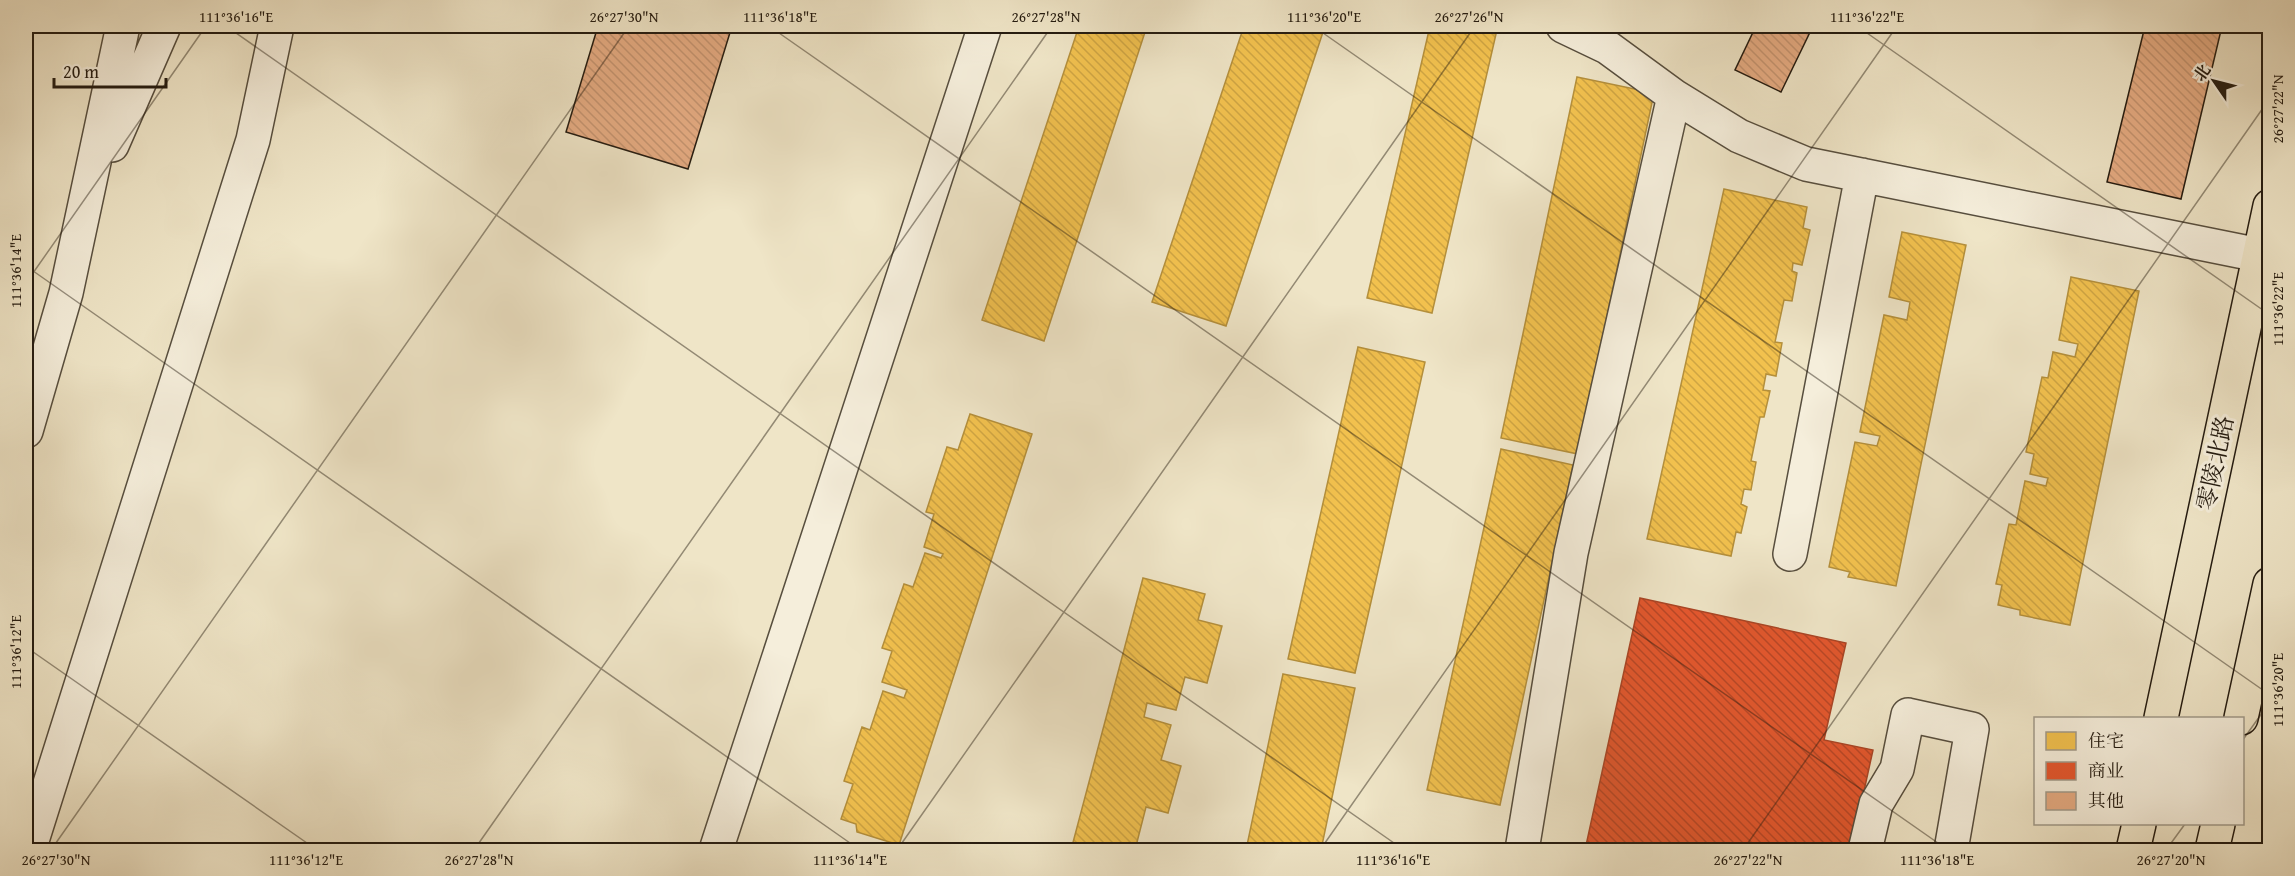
<svg xmlns="http://www.w3.org/2000/svg" width="2295" height="876" font-family="'Gentium Book Plus','Noto Serif SC',serif">
<style>
.homes{fill:url(#homes-back-hatch);stroke:#b48f3b;stroke-width:1.5}
.shops{fill:url(#shops-back-hatch);stroke:#aa4525;stroke-width:1.5}
.building{fill:url(#building-back-hatch);stroke:#241b10;stroke-width:1.5}
.lines{fill:none;stroke-linecap:round;stroke-linejoin:round}
.minor-casing{stroke:#574e3e;stroke-width:36}
.major-casing{stroke:#241b10;stroke-width:36}
.minor{stroke:#f5eedb;stroke-width:33}
.major{stroke:#efe5c7;stroke-width:33}
.ticks{fill:none;stroke:#241b10;stroke-width:1.5;stroke-opacity:0.45}
.labels{text-anchor:middle;dominant-baseline:central;stroke-width:6;stroke-linejoin:round;paint-order:stroke}
.street-label{font-size:24px;fill:#241b10;stroke:#f5eedb}
.neatline{fill:none;stroke:#241b10;stroke-width:2}
.ticks-label{font-size:15px;text-anchor:middle;fill:#241b10}
</style>
<defs>
<pattern id="homes-back-hatch" width="6" height="6" patternUnits="userSpaceOnUse" patternTransform="scale(1.5)"><rect width="6" height="6" fill="#f2c14e"/><path d="M-1 5l2 2M0 0l6 6M5-1l2 2" fill="none" stroke="#cfa543"/></pattern>
<pattern id="shops-back-hatch" width="6" height="6" patternUnits="userSpaceOnUse" patternTransform="scale(1.5)"><rect width="6" height="6" fill="#e4572e"/><path d="M-1 5l2 2M0 0l6 6M5-1l2 2" fill="none" stroke="#b94726"/></pattern>
<pattern id="building-back-hatch" width="6" height="6" patternUnits="userSpaceOnUse" patternTransform="scale(1.5)"><rect width="6" height="6" fill="#e5ab82"/><path d="M-1 5l2 2M0 0l6 6M5-1l2 2" fill="none" stroke="#c4936f"/></pattern>
</defs>
<rect width="100%" height="100%" fill="#efe5c7"/>
<filter id="stains"><feTurbulence type="fractalNoise" baseFrequency=".00333" numOctaves="4"/><feColorMatrix values="0 0 0 0 .2 0 0 0 0 .09 0 0 0 0 .02 0 0 0 .5 -.17"/></filter>
<radialGradient id="worn" r=".72"><stop offset=".6" stop-color="#630" stop-opacity="0"/><stop offset="1" stop-color="#630" stop-opacity=".3"/></radialGradient>
<path class="homes" d="M1079,26H1147L1044,341L982,320Z
M1244,26H1325L1226,326L1152,302Z
M1430,26H1460L1496,34L1432,313L1367,298Z
M1577,77L1654,93L1578,454L1501,438Z
M1724,189L1807,207L1803,228L1810,230L1802,265L1793,263L1792,271L1797,273L1792,301L1784,300L1775,342L1782,343L1776,376L1766,374L1763,390L1770,391L1764,417H1760L1751,461L1756,462L1751,490L1744,489L1741,504L1747,507L1741,533L1736,532L1731,556L1647,539Z
M1902,232L1966,245L1896,586L1848,577L1850,572L1829,567L1855,442L1877,446L1880,436L1860,432L1884,315L1907,320L1910,302L1889,297Z
M2071,277L2139,291L2070,625L2020,615V610L1998,605L2002,585L1996,584L2009,524L2016,525L2025,481L2046,486L2048,478L2030,474L2034,454L2026,452L2042,377L2048,378L2053,352L2075,357L2078,344L2059,340Z
M1358,347L1425,362L1355,673L1288,659Z
M970,414L1032,434L899,845L857,832L856,824L841,819L853,784L844,781L862,727L870,730L883,691L904,698L907,690L882,682L892,651L882,648L904,584L913,587L925,553L941,558L943,554L924,547L934,514L926,512L947,447L958,450Z
M1501,449L1573,465L1500,805L1427,790Z
M1143,578L1205,594L1198,620L1222,626L1207,683L1185,677L1176,710L1147,703L1144,717L1171,725L1161,760L1181,766L1168,813L1146,807L1135,850H1071Z
M1283,674L1355,688L1321,850H1246Z"/>
<path class="shops" d="M1640,598L1846,643L1824,740L1873,750L1851,850H1585Z"/>
<path class="building" d="M598,26H732L688,169L566,132Z
M1756,26H1813L1781,92L1735,70Z
M2145,26H2222L2181,199L2107,182Z"/>
<g class="lines">
<defs>
<path id="minor" d="M1563,26L1607,47L1674,96L1739,136L1806,164L2259,255
M112,145L164,26
M26,431L66,293L123,26
M1790,554L1862,175
M29,850L253,140L277,26
M716,850L985,26
M1522,850L1571,553L1674,96
M1865,850L1876,804L1897,769L1908,715L1972,729L1951,850"/>
<path id="major" d="M2161,718L2270,206
M2241,718L2270,584
M2133,850L2139,824
M2212,850L2218,824"/>
</defs>
<use href="#minor" class="minor-casing"/>
<use href="#major" class="major-casing"/>
<use href="#minor" class="minor"/>
<use href="#major" class="major"/>
</g>
<path class="ticks" d="M226,26L1404,850M769,26L1948,850M1313,26L2270,695M1857,26L2270,315M26,266L860,850M26,283L206,26M26,647L317,850M2242,741L2270,702M51,850L629,26M474,850L1052,26M897,850L1475,26M1320,850L1897,26M1743,850L2270,98M2166,850L2185,824"/>
<g class="labels">
<g class="street-label">
<text transform="translate(2215 463) rotate(-78)">零陵北路</text>
</g>
</g>
<rect width="2295" height="876" fill="none" stroke="#efe5c7" stroke-width="66"/>
<rect x="2034" y="717" width="210" height="108" fill="#f5eedb" stroke="#a19a8a" stroke-width="1.5"/>
<rect x="2046" y="732" width="30" height="18" fill="#f2c14e" stroke="#a19a8a" stroke-width="1.5"/>
<text x="2088" y="747" font-size="18" fill="#241b10">住宅</text>
<rect x="2046" y="762" width="30" height="18" fill="#e4572e" stroke="#a19a8a" stroke-width="1.5"/>
<text x="2088" y="777" font-size="18" fill="#241b10">商业</text>
<rect x="2046" y="792" width="30" height="18" fill="#e5ab82" stroke="#a19a8a" stroke-width="1.5"/>
<text x="2088" y="807" font-size="18" fill="#241b10">其他</text>
<g transform="translate(2214 81) rotate(305)" stroke="#f5eedb" stroke-width="4.5" paint-order="stroke">
<path d="M0-4.5L10 22L0 15L-10 22Z" fill="#241b10"/>
<text y="-9" font-size="16" font-weight="bold" text-anchor="middle" fill="#241b10">北</text>
</g>
<path d="M54 78v9h112v-9" fill="none" stroke="#241b10" stroke-width="3"/>
<text x="63" y="78" font-size="18" fill="#241b10" stroke="#f5eedb" stroke-width="4.5" paint-order="stroke">20 m</text>
<rect x="33" y="33" width="2229" height="810" class="neatline"/>
<g class="ticks-label">
<text x="236" y="22">111°36'16"E</text>
<text x="624" y="22">26°27'30"N</text>
<text x="780" y="22">111°36'18"E</text>
<text x="1046" y="22">26°27'28"N</text>
<text x="1324" y="22">111°36'20"E</text>
<text x="1469" y="22">26°27'26"N</text>
<text x="1867" y="22">111°36'22"E</text>
<text transform="translate(2278 109) rotate(-90)" y="5">26°27'22"N</text>
<text transform="translate(16 271) rotate(-90)" y="5">111°36'14"E</text>
<text transform="translate(2278 309) rotate(-90)" y="5">111°36'22"E</text>
<text transform="translate(16 652) rotate(-90)" y="5">111°36'12"E</text>
<text transform="translate(2278 690) rotate(-90)" y="5">111°36'20"E</text>
<text x="56" y="865">26°27'30"N</text>
<text x="306" y="865">111°36'12"E</text>
<text x="479" y="865">26°27'28"N</text>
<text x="850" y="865">111°36'14"E</text>
<text x="1393" y="865">111°36'16"E</text>
<text x="1748" y="865">26°27'22"N</text>
<text x="1937" y="865">111°36'18"E</text>
<text x="2171" y="865">26°27'20"N</text>
</g>
<rect width="100%" height="100%" filter="url(#stains)"/>
<rect width="100%" height="100%" fill="url(#worn)"/>
</svg>
